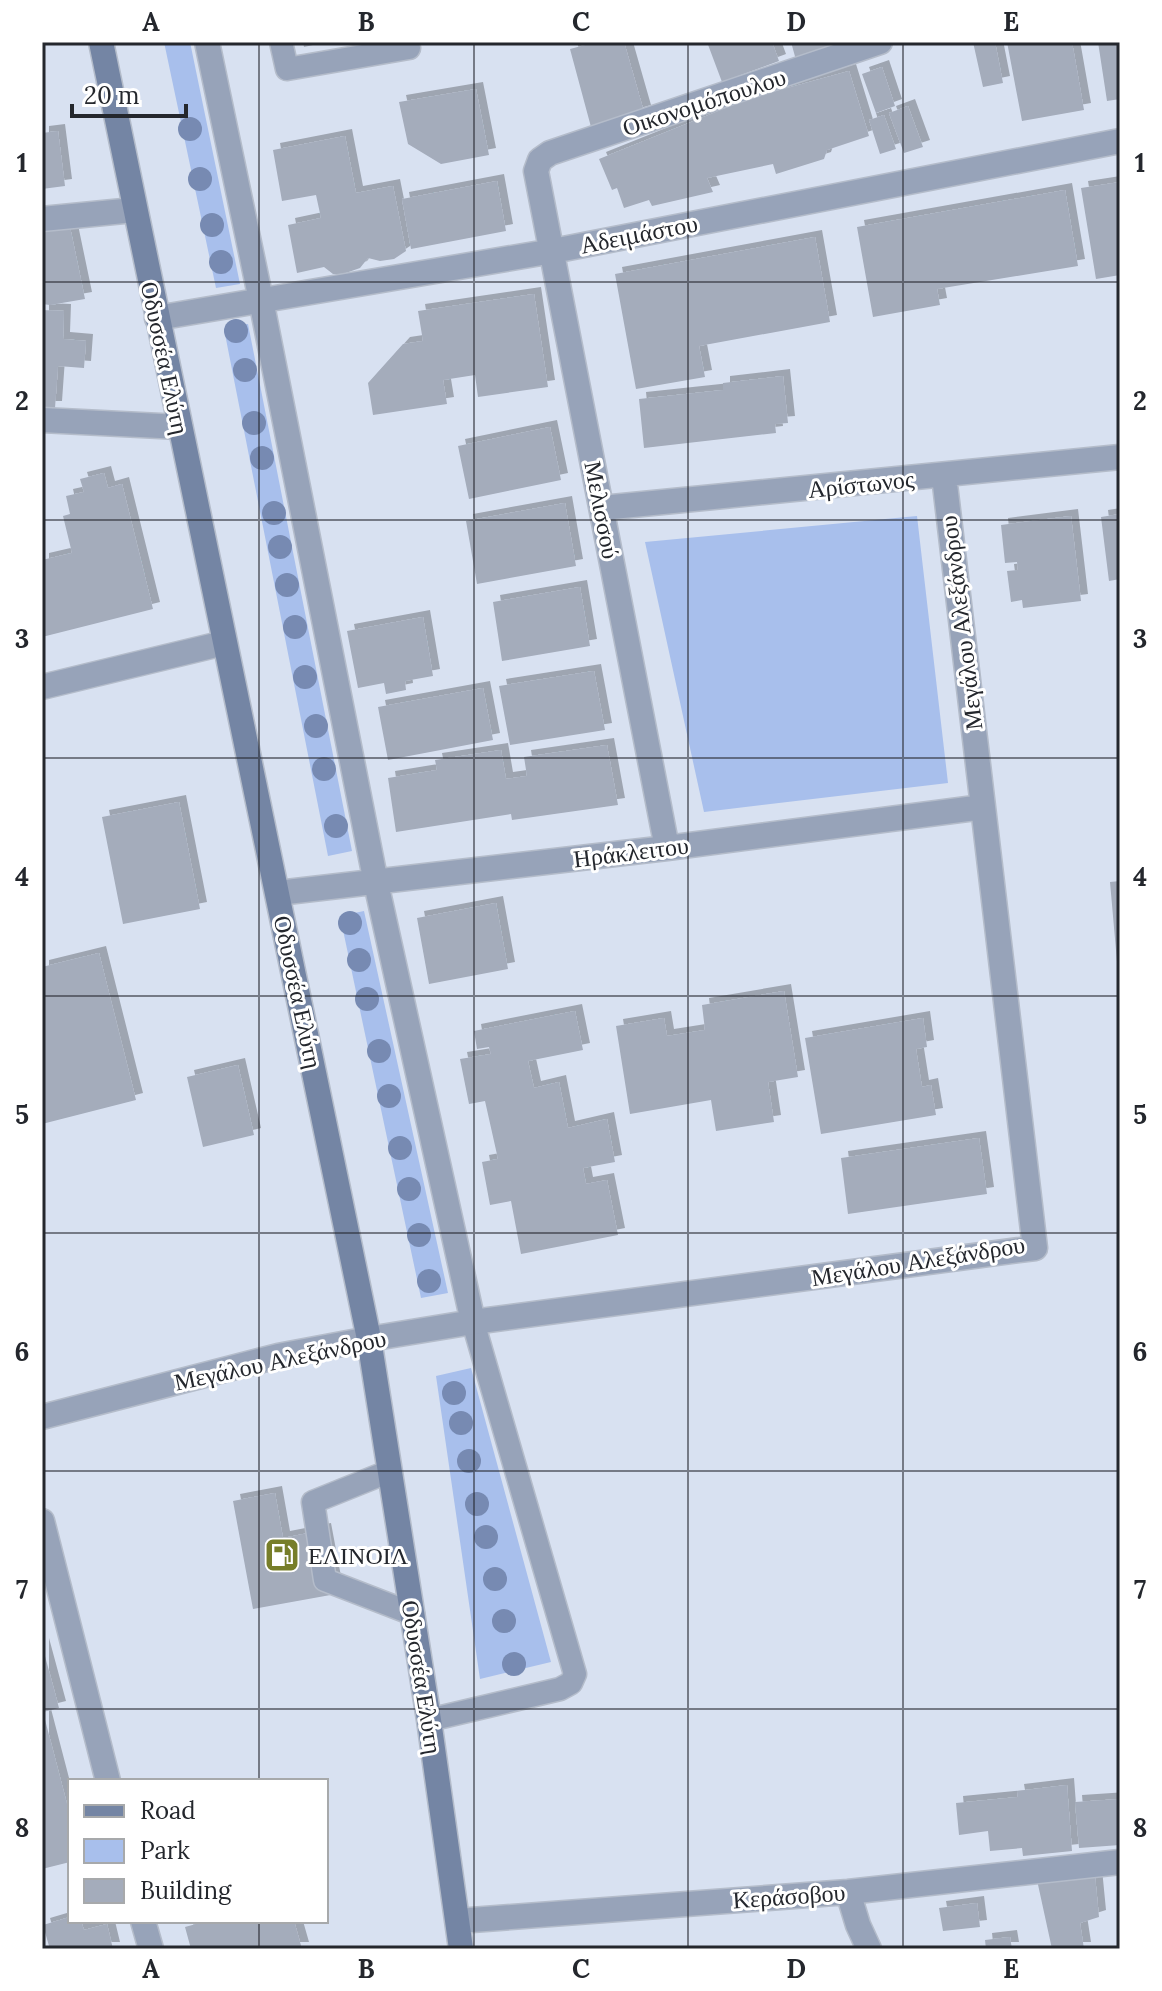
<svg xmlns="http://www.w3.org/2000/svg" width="1162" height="1991" font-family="Lora,serif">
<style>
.green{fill:#a8bfec}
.building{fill:#a4acbb;filter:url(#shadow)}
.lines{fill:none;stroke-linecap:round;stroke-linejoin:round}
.lane-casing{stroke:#b4bcca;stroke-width:25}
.street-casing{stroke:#b4bcca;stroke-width:27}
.secondary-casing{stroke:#b4bcca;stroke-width:27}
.lane{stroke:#97a3b9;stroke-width:22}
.street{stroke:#97a3b9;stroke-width:24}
.secondary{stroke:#7485a4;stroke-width:24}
.tree{fill:#778ab2}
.grid{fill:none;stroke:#24272d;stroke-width:2;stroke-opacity:0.55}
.labels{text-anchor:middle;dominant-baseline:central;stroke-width:6;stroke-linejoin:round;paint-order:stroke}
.street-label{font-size:24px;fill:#24272d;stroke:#fff}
.poi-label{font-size:24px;fill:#24272d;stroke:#fff;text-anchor:start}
.neatline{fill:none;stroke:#24272d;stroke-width:3}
.grid-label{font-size:26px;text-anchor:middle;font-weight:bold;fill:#24272d}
</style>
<defs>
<filter id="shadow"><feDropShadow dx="7" dy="-7" stdDeviation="0" flood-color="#0004"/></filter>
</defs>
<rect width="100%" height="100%" fill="#d8e1f1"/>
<path class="green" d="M164,42H190L240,284L216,288Z
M248,324L352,851L328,856L224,329Z
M917,516L948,783L704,812L645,542Z
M364,911L448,1293L421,1298L340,916Z
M471,1368L551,1662L480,1679L436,1376Z"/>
<path class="building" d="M303,42H322V43L304,47Z
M597,42H624L644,112L591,127L570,49Z
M707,42H772L779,61L722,82Z
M791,42H857L796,60Z
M973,42H995L1003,83L983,87Z
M1007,42H1072L1084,110L1022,121Z
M1098,42H1120V99L1107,101Z
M882,67L895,106L876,113L862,74Z
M849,71L869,136L827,150L824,159L776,174L773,164L707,178L713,192L652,206L649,200L624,208L617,188L612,190L599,159L751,98Z
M476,89L489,155L441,164L408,144L399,102Z
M908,106L923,147L904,153L889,113Z
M884,115L896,149L880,154L869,120Z
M58,131L65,186L42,189V133Z
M345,136L356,193L393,186L406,251L394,259L380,261L368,258L360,268L343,274H333L324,267L297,273L288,225L321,218L316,195L282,201L273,150Z
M497,181L506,231L411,249L402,199Z
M1120,182V275L1096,279L1081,188Z
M1065,190L1078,266L937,289L940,305L873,317L857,227Z
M70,227L85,299L50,305L42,304V230Z
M815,237L830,322L699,346L705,377L636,389L615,274Z
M534,294L548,387L478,397L475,375L443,380L447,404L373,415L368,383L403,344L423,341L418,311Z
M42,310L64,311L63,339L86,341L84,368L58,366L55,408H42Z
M783,376L788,423L775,424L776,433L644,448L639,399L723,390V383Z
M550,427L561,480L469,499L458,446Z
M104,473L108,488L122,484L153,609L42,637V560L72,553L63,516L70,514L66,496L84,492L80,479Z
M565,503L576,566L477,584L466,521Z
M1120,514V579L1109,581L1101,517Z
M1071,516L1081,601L1023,608L1022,600L1011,602L1007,571L1018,570L1017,562L1005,563L1001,525Z
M580,587L590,646L502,661L493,602Z
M423,617L433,676L405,681L406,690L386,694L384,683L358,688L347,631Z
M594,671L605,730L510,745L499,686Z
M483,688L493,740L388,760L378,707Z
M607,745L618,805L512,820L511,814L396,832L388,778L437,770L435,760L501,750L506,779L527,776L524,757Z
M179,802L200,909L123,924L102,817Z
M1120,881V973H1118L1110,882Z
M496,903L508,969L429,984L417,918Z
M99,953L136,1100L42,1124V967Z
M784,991L798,1077L768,1082L774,1122L716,1131L711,1100L630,1114L616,1026L664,1018L667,1036L705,1030L702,1005Z
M575,1011L583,1050L528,1061L534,1088L559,1082L568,1128L607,1119L615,1162L583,1168L586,1184L607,1180L618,1235L521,1254L511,1201L490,1205L482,1162L498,1159L485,1101L469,1104L460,1059L491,1054L489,1047L477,1049L474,1031Z
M923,1018L927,1047L916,1049L922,1087L931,1085L936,1115L821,1134L805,1038Z
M238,1065L254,1135L203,1147L187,1077Z
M979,1138L987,1194L848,1214L841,1158Z
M275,1493L283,1538L324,1530L336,1594L253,1609L233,1501Z
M42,1645L59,1708L43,1712L67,1804L70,1803V1862L42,1869Z
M1067,1785L1072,1851L1023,1856L1022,1848L990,1851L988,1831L959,1835L956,1803L1018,1797L1017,1791Z
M1120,1799V1845L1079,1848L1075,1802Z
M1095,1876L1099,1917L1080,1923L1084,1949H1052L1037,1880Z
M977,1903L980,1927L943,1931L939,1908Z
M70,1917V1921H81L84,1930L107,1924L113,1949H43L49,1946L43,1925Z
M207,1921H294L302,1949H191L185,1927Z
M1010,1937L1012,1949H986L985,1940Z"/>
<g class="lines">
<defs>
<path id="lane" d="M281,42L287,69L409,48
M390,1471L313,1502L325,1580L413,1614
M429,1720L560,1689L571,1683L575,1674L473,1322"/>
<path id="street" d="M207,42L261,300L376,883L473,1322
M42,219L134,210
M157,318L553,251L1120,141
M42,420L180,427
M602,508L1120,457
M42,687L224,643
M667,848L536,171L540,160L550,153L880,42
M278,893L667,848L983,807
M42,1417L278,1356L369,1339L473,1322L1035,1248L944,476
M42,1521L108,1781
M848,1892L858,1925L869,1949
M143,1921L151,1949
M458,1921L848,1892L1120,1862"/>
<path id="secondary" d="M101,42L369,1339L429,1720L461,1949"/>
</defs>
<use href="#lane" class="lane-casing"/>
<use href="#street" class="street-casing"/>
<use href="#secondary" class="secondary-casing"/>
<use href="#lane" class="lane"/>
<use href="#street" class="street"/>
<use href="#secondary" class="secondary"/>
</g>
<g class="tree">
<circle cx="190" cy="129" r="12"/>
<circle cx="200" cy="179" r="12"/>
<circle cx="212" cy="225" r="12"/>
<circle cx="221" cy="262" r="12"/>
<circle cx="236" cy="331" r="12"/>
<circle cx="245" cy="370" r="12"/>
<circle cx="254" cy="423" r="12"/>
<circle cx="262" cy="458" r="12"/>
<circle cx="274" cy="513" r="12"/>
<circle cx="280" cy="547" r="12"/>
<circle cx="287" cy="585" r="12"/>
<circle cx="295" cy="627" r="12"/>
<circle cx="305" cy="677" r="12"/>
<circle cx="316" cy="726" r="12"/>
<circle cx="324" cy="769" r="12"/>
<circle cx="336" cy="826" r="12"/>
<circle cx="350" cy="923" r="12"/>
<circle cx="359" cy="960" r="12"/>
<circle cx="367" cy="999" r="12"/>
<circle cx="379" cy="1051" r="12"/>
<circle cx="389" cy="1096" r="12"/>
<circle cx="400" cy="1148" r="12"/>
<circle cx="409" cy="1189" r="12"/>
<circle cx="419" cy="1235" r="12"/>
<circle cx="429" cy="1281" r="12"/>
<circle cx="454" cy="1393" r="12"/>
<circle cx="461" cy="1423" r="12"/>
<circle cx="469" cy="1461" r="12"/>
<circle cx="477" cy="1504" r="12"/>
<circle cx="486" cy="1537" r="12"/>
<circle cx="495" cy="1579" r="12"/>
<circle cx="504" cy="1621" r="12"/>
<circle cx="514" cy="1664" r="12"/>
</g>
<path class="grid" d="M259,42V1781M474,42V1949M688,42V1949M903,42V1949M42,282H1120M42,520H1120M42,758H1120M42,996H1120M42,1233H1120M42,1471H1120M42,1709H1120M259,1921V1949"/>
<defs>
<symbol id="fuel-square" viewBox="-11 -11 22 22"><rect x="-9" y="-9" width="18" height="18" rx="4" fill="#777e29" stroke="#fff"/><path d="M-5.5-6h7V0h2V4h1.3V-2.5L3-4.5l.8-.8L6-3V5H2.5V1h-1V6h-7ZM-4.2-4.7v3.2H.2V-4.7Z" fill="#fff"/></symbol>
</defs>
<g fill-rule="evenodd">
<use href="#fuel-square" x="262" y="1535" width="40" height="40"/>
</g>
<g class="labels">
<g class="street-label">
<text transform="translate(704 102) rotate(-18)">Οικονομόπουλου</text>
<text transform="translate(639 234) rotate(-11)">Αδειμάστου</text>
<text transform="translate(165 358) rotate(78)">Οδυσσέα Ελύτη</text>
<text transform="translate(861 484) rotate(-6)">Αρίστωνος</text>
<text transform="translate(602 510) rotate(79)">Μελισσού</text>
<text transform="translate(961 623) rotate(-97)">Μεγάλου Αλεξάνδρου</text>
<text transform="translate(631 852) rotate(-7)">Ηράκλειτου</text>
<text transform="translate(298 992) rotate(78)">Οδυσσέα Ελύτη</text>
<text transform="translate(918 1261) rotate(-9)">Μεγάλου Αλεξάνδρου</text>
<text transform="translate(280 1360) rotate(-12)">Μεγάλου Αλεξάνδρου</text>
<text transform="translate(422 1677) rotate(81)">Οδυσσέα Ελύτη</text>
<text transform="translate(789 1896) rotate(-4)">Κεράσοβου</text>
</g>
<g class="poi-label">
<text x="308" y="1555">ΕΛΙΝΟΙΛ</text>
</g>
</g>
<rect width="1162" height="1991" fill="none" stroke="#ffffff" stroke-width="88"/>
<rect x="68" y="1779" width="260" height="144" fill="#ffffff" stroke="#a7a9ab" stroke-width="2"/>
<rect x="84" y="1805" width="40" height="12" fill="#7485a4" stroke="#a7a9ab" stroke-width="2"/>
<text x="140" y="1819" font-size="24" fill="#24272d">Road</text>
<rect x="84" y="1839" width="40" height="24" fill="#a8bfec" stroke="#a7a9ab" stroke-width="2"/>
<text x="140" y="1859" font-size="24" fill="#24272d">Park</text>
<rect x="84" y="1879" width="40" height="24" fill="#a4acbb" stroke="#a7a9ab" stroke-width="2"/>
<text x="140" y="1899" font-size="24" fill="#24272d">Building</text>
<path d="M72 104v12h114v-12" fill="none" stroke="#24272d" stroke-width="4"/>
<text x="84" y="104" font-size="24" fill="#24272d" stroke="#ffffff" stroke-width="6" paint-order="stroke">20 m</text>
<rect x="44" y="44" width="1074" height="1903" class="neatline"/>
<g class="grid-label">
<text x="151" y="31">A</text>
<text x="366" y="31">B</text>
<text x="581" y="31">C</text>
<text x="796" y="31">D</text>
<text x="1011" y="31">E</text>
<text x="22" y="172">1</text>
<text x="1140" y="172">1</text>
<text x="22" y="410">2</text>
<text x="1140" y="410">2</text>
<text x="22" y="648">3</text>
<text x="1140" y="648">3</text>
<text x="22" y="886">4</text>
<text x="1140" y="886">4</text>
<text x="22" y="1124">5</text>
<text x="1140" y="1124">5</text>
<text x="22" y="1361">6</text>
<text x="1140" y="1361">6</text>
<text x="22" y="1599">7</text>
<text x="1140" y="1599">7</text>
<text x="22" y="1837">8</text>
<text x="1140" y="1837">8</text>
<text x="151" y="1978">A</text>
<text x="366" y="1978">B</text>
<text x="581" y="1978">C</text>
<text x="796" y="1978">D</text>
<text x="1011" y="1978">E</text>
</g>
</svg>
